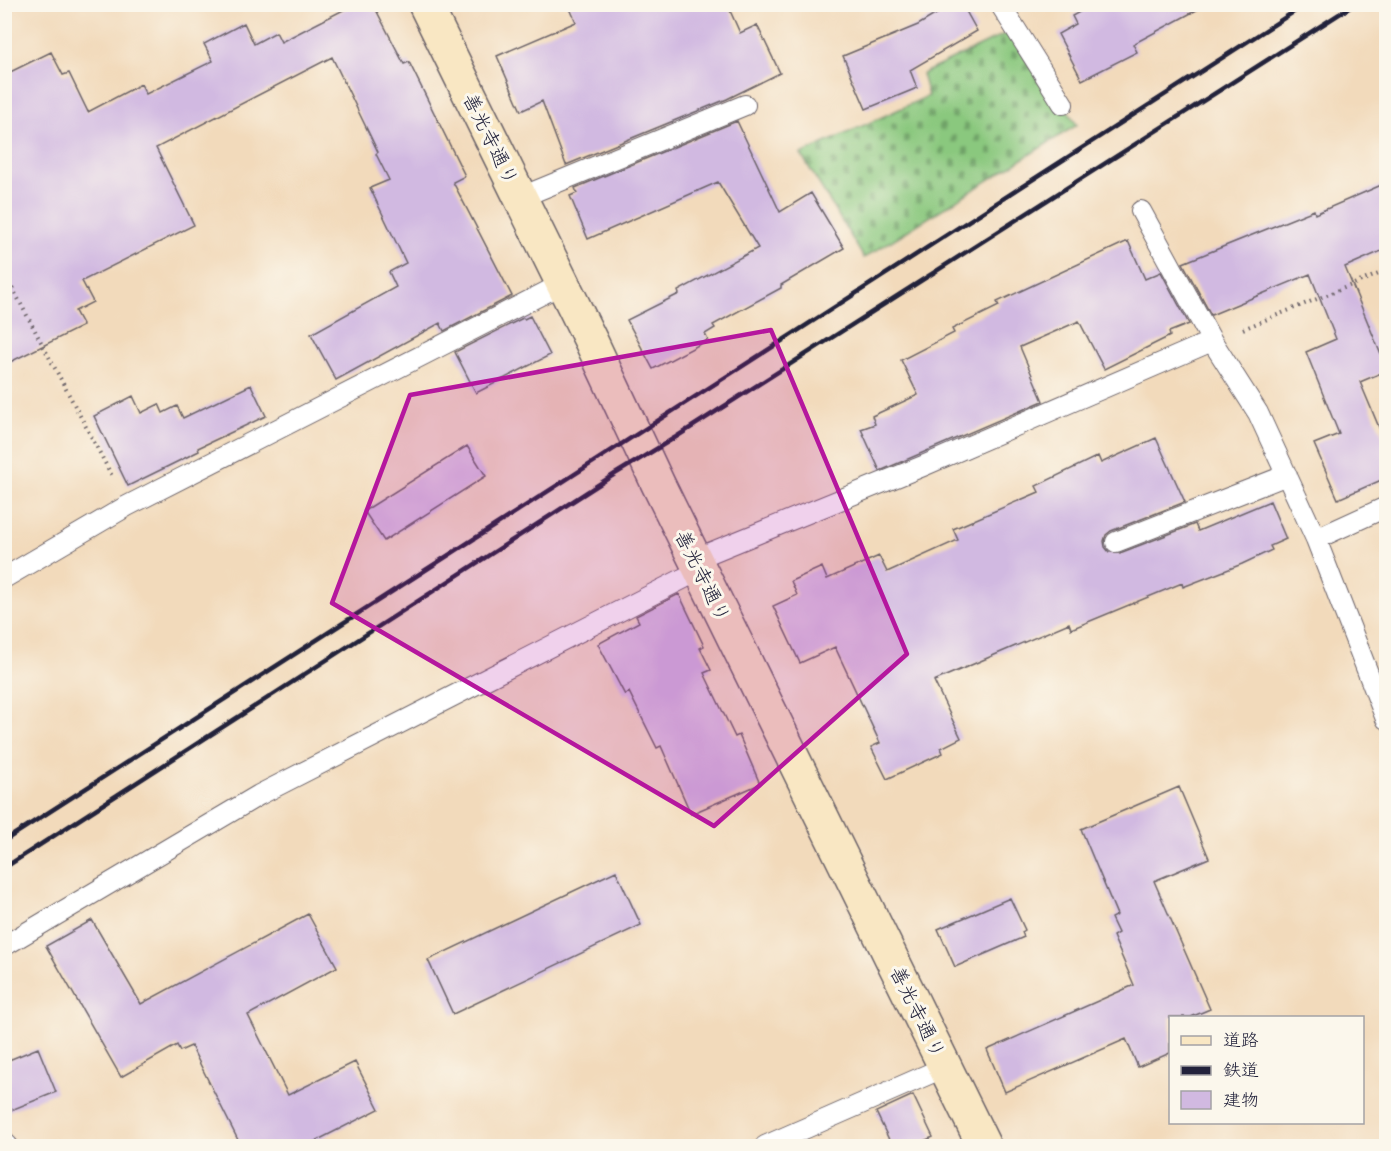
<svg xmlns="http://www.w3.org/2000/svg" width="1391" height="1151" font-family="Itim,'Klee One',sans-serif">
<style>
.cemetery{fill:url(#cemetery-stones);stroke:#56755c;stroke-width:1.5}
.building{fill:#d1b9e1}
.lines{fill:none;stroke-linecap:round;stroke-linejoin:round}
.lane-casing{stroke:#6b6268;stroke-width:22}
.secondary-casing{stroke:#6b6268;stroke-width:36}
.path{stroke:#6b6268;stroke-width:4;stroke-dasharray:1.5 4.5;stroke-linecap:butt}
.lane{stroke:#fff;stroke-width:20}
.secondary{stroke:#f9e7c3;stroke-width:33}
.rail{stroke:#22223b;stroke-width:4.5}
.marked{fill:#b5179e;fill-opacity:0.2;stroke:#b5179e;stroke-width:4.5;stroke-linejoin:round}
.labels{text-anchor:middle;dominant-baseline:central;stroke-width:6;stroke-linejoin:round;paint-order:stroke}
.street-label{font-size:20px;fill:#22223b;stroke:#fbf7ec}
</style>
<defs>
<pattern id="cemetery-stones" width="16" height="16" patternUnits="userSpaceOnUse" patternTransform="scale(1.5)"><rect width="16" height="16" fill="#8ac87e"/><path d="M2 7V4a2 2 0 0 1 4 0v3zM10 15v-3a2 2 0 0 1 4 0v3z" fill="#70a268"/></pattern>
</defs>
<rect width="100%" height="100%" fill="#fbf7ec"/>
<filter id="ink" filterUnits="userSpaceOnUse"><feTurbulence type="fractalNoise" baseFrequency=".0167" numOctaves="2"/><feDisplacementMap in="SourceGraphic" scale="12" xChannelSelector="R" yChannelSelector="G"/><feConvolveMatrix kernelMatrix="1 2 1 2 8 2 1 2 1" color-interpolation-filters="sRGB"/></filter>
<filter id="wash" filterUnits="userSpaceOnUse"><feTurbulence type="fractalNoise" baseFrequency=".008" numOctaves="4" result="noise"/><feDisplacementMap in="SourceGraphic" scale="24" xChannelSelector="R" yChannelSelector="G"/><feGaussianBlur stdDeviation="1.35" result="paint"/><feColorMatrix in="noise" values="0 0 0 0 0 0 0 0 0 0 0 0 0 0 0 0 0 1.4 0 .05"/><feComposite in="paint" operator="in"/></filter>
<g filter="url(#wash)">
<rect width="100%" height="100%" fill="#f2dabb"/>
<path class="cemetery" d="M1015,29L1077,125L864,258L801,154L928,96L922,74Z"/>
<g id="blocks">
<path class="building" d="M355,4H373L404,64L409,62L465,176L453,182L512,296L444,331L440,323L336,380L311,334L396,287L389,272L406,263L370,188L389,180L376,154L378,152L332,57L156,148L194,225L82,281L93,302L75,311L83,326L4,365V75L51,52L63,75L69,73L88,112L141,84L146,94L213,61L204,44L244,23L254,44L276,32L281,42Z
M568,4H727L740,33L757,25L780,73L727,99L566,165L542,101L521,111L497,56L576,22Z
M953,4H962L977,31L910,70L917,88L866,109L843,56L918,25Z
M1094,4H1208L1133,44L1137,52L1082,80L1058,34L1076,24L1072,16Z
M737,121L780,212L811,193L844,248L781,285V288L713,325L715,328L705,334L708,340L653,369L627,320L679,294L678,291L758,248L718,182L588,239L570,196L577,193L575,188Z
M1386,183V249L1345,267L1386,367V371L1360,382L1386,444V478L1338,499L1314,444L1339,434L1306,352L1336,339L1310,274L1211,315L1183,263L1314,210L1315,214Z
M1128,241L1145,279L1161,272L1189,324L1169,332L1170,336L1104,369L1079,321L1020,347L1043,401L880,471L861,429L875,424L872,416L918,395L901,360L954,333L952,329L999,306L997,302Z
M530,316L550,355L476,393L455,352L523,318L524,319Z
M251,385L266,416L198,448L199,451L128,486L94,416L133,396L141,413L159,404L163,413L177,406L183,418Z
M1156,438L1185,502L1111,531L1106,535L1104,541L1105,547L1109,552L1120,553L1195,524L1198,531L1270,501L1286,539L1270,546L1272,550L1242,564L1183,587L1182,583L1071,629L1069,623L934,681L961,738L941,748L943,753L887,779L871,747L880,743L835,647L800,663L773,606L797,595L791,581L822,567L827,579L879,556L887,572L958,540L953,529L1039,492L1036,486L1098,456L1101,463Z
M467,446L486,476L384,541L364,511Z
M679,594L704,646L700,648L711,670L704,673L735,737L739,735L760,784L691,814L661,746L657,748L629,692L625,695L598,644L639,622L636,616Z
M1179,787L1209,858L1154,881L1210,1009L1191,1017H1170V1053L1138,1067L1126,1039L1005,1092L987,1050L1134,985L1113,936L1118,933L1111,918L1117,915L1081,829Z
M616,871L641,925L453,1014L428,960Z
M1010,898L1025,930L1022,932L1024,937L955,967L938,929Z
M308,914L337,967L248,1015L288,1095L355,1062L379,1109L306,1146H241L191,1046L180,1051L177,1045L121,1077L46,946L92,920L141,1004Z
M38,1048L56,1092L4,1113V1062Z
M913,1095L933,1137L912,1146H892L876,1112Z"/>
</g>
</g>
<g filter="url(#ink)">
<use href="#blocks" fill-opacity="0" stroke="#6b6268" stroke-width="1.5"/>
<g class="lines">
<defs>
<path id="lane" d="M1000,4L1063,104
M519,198L745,105
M1141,211L1212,341L1258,413L1316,539
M1386,507L1316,539L1386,719
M1116,542L1287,475
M695,559L923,466L1212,341
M4,578L127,506L562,284
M4,946L259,795L700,570
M4,1142L8,1146
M765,1146L945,1067"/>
<path id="secondary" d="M425,4L591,341L658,484L984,1146"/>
</defs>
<use href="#lane" class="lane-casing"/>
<use href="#secondary" class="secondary-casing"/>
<path class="path" d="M4,272L112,476
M1243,329L1386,271"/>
<use href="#lane" class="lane"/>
<use href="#secondary" class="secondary"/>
<path class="rail" d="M4,841L1306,4
M4,868L615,474L676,437L1355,4"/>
</g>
</g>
<path class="marked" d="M771,330L907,654L714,826L332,603L410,395Z"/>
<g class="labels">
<g class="street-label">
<text transform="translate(491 139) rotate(64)">善光寺通り</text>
<text transform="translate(703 576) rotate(64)">善光寺通り</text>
<text transform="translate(918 1012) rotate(64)">善光寺通り</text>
</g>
</g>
<rect width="1391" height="1151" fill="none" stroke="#fbf7ec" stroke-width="24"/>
<rect x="1169" y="1016" width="195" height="108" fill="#fbf7ec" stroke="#a4a2a5" stroke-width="1.5"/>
<rect x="1181" y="1036" width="30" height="9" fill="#f9e7c3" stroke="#a4a2a5" stroke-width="1.5"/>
<text x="1223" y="1046" font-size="18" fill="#22223b">道路</text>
<rect x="1181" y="1066" width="30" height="9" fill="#22223b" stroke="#a4a2a5" stroke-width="1.5"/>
<text x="1223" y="1076" font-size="18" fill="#22223b">鉄道</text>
<rect x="1181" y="1091" width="30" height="18" fill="#d1b9e1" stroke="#a4a2a5" stroke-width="1.5"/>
<text x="1223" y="1106" font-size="18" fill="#22223b">建物</text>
</svg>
